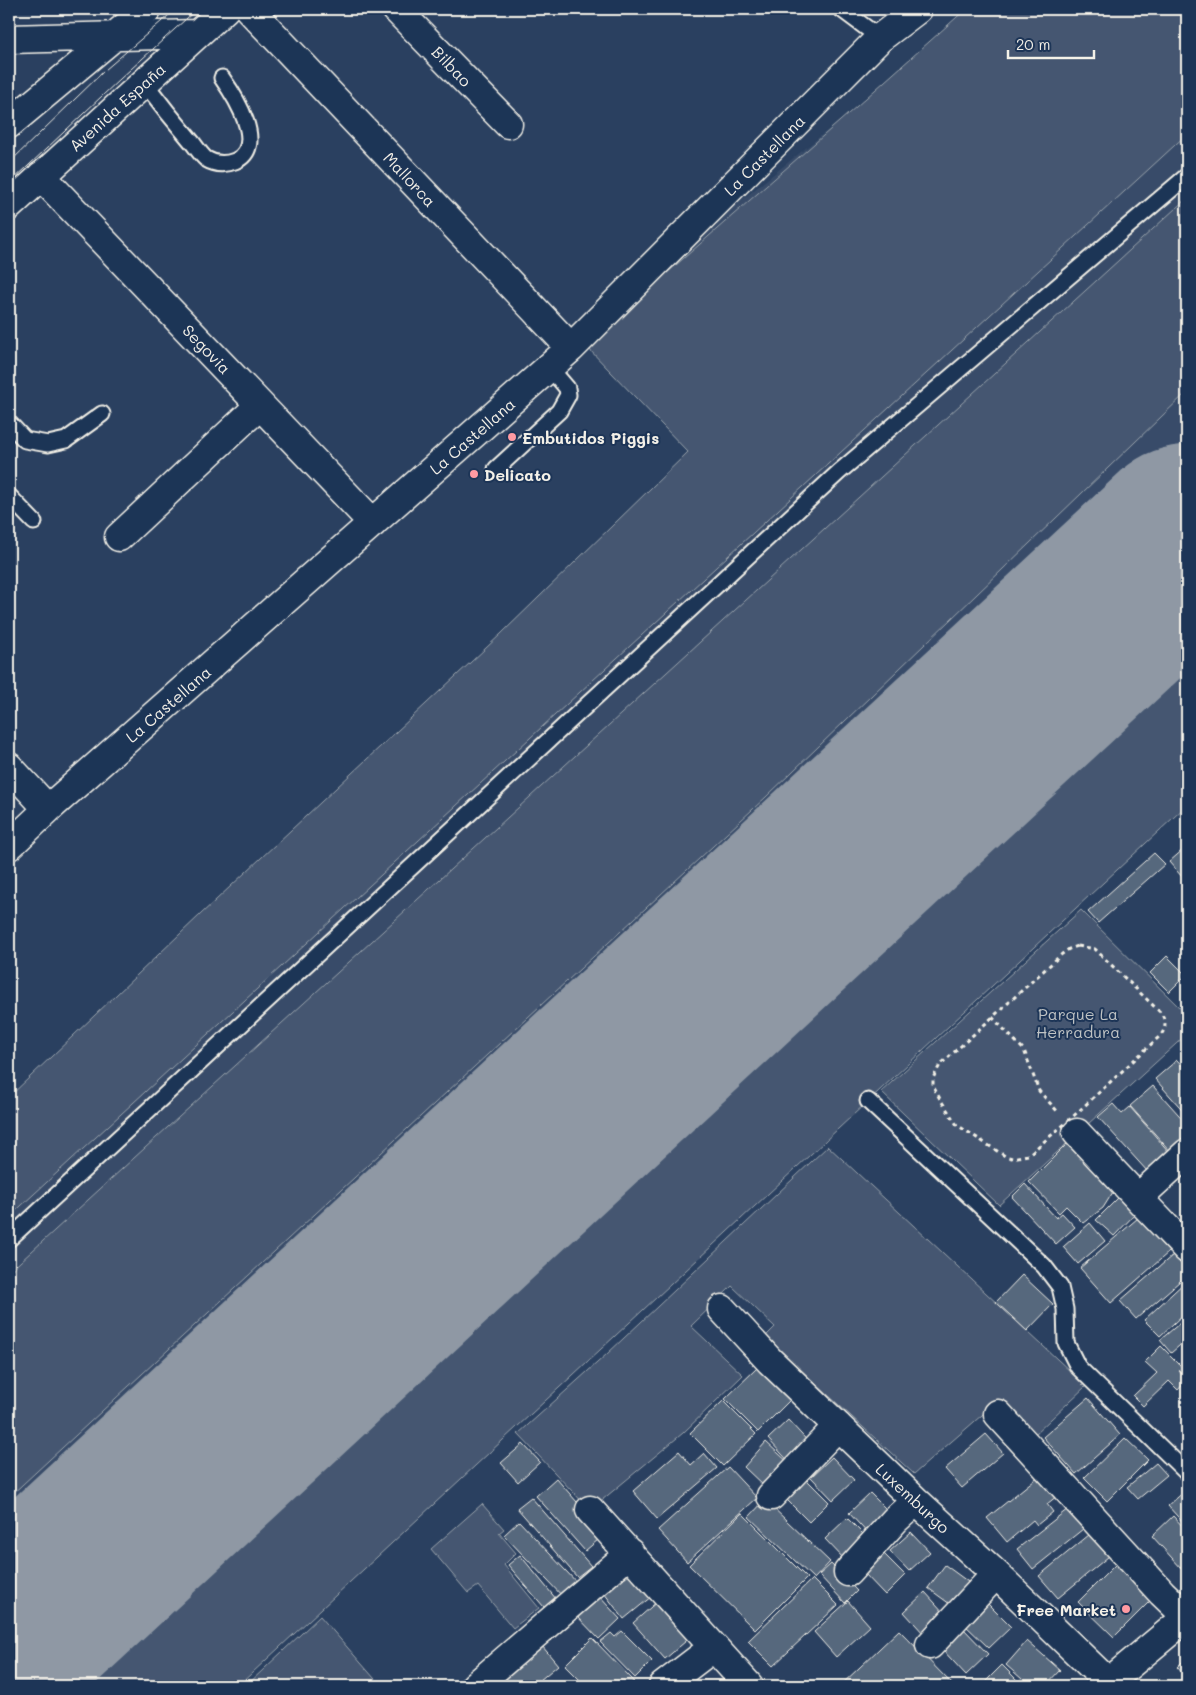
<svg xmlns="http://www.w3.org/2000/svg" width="1196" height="1695" font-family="Mali,sans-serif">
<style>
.built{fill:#374c69}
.green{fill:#445771;stroke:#9ca4ac}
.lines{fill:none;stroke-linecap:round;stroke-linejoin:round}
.runway{stroke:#8f98a4;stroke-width:192}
.building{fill:#56677d;stroke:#f4f1e8}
.service-casing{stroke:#f4f1e8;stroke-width:19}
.minor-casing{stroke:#f4f1e8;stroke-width:31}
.secondary-casing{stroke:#f4f1e8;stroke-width:31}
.path{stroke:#f4f1e8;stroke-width:3;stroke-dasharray:4 4;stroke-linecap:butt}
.service{stroke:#1d3557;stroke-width:15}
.minor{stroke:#1d3557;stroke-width:28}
.secondary{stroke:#1d3557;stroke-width:28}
.tram{stroke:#f4f1e8;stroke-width:1}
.poi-dot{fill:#ff9aa2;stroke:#1d3557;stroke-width:2}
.labels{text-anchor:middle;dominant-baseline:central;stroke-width:4;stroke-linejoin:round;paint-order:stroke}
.street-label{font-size:16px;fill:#f4f1e8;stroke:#1d3557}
.poi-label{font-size:16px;font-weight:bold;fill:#f4f1e8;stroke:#1d3557;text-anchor:start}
.park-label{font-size:16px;fill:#bfc3c4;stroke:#1d3557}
</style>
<rect width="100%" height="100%" fill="#2a4060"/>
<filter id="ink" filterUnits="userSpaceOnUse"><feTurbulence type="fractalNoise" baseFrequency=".02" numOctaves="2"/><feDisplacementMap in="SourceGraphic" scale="10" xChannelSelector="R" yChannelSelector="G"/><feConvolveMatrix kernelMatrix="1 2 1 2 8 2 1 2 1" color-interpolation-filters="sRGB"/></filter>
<g filter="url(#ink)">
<path class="built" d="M966,9H1187V805L238,1686H9V1097L201,914L501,634L688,452L585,345L692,240L848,114Z"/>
<path class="green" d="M966,9H1187V134L9,1217V1097L201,914L501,634L688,452L585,345L848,114Z
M1187,198V392L766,797L9,1497V1272Z
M1187,658V805L238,1686H78Z
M1081,910L1187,1015V1034L999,1205L881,1092Z
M828,1146L1086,1386L1034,1435L997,1402L914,1474L765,1337L775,1327L732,1286L691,1326L743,1375L683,1433L590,1510L518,1434L607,1354Z
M482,1504L504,1529L499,1533L516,1553L504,1565L539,1608L513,1628L478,1586L468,1593L431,1549Z
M320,1616L381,1686H246Z"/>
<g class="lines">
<path class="runway" d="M9,1633L1187,541"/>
</g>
<path class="building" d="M1185,848L1187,850V874L1183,878L1169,862Z
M1154,853L1165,864L1098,923L1088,912Z
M1167,956L1186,975L1169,992L1150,973Z
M1177,1060L1187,1071V1115L1155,1079Z
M1153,1086L1187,1124V1137L1171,1152L1130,1106Z
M1113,1104L1122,1114L1130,1107L1170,1153L1148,1172L1098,1117Z
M1067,1144L1113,1192L1103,1208L1083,1223L1066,1206L1059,1213L1029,1182Z
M1025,1184L1056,1218L1062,1213L1075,1227L1056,1244L1012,1197Z
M1121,1195L1138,1211L1114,1236L1096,1220Z
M1138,1218L1169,1252L1111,1303L1080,1268Z
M1090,1223L1105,1241L1078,1264L1063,1247Z
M1173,1255L1187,1271V1275L1136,1319L1120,1301Z
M1022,1275L1053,1304L1027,1331L996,1302Z
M1187,1280V1311L1160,1336L1144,1320Z
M1187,1317V1339L1171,1353L1160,1340Z
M1161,1346L1183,1368L1179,1371L1187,1380L1178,1390L1169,1381L1143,1406L1133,1396L1157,1373L1145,1362Z
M758,1367L790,1400L758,1432L725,1399Z
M1088,1398L1120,1435L1076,1474L1043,1437Z
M723,1401L756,1434L723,1466L690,1433Z
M788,1420L814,1448L794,1467L768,1439Z
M986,1434L1003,1453L962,1488L945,1469Z
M1125,1438L1148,1460L1107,1501L1084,1478Z
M766,1442L790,1464L767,1489L744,1467Z
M523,1444L540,1462L518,1482L501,1463Z
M679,1451L691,1465L704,1453L717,1468L657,1519L633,1491Z
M832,1457L854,1480L833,1500L811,1477Z
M1156,1463L1167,1475L1138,1499L1127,1487Z
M728,1467L757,1498L687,1562L658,1530Z
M1040,1475L1057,1496L1047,1504L1053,1512L1037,1525L1033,1520L1007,1542L987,1518Z
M556,1478L605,1534L585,1551L536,1496Z
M806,1479L829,1502L809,1522L786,1499Z
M1187,1489V1527L1168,1506Z
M870,1493L893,1516L871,1537L849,1513Z
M531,1497L591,1566L577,1577L517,1508Z
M765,1500L830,1562L814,1579L749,1517Z
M1068,1509L1083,1529L1033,1569L1017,1549Z
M742,1513L807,1578L755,1630L689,1565Z
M1173,1516L1187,1531V1564L1182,1569L1152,1536Z
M847,1518L867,1538L845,1560L825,1539Z
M519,1521L581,1587L566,1600L504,1535Z
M1095,1530L1114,1552L1058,1598L1039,1576Z
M911,1532L930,1552L909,1571L890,1551Z
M883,1553L905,1575L885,1595L863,1572Z
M520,1555L561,1605L550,1614L508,1565Z
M1121,1559L1157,1594L1114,1637L1078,1602Z
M831,1564L857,1591L845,1603L819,1575Z
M945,1565L971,1584L954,1607L928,1588Z
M637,1566L657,1592L624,1619L604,1593Z
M812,1579L838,1605L773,1666L748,1641Z
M925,1592L945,1614L924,1634L904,1612Z
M598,1595L620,1619L599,1639L576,1615Z
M660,1599L693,1635L665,1659L633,1623Z
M848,1601L870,1626L836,1657L814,1632Z
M985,1601L1011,1627L989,1648L963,1623Z
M962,1627L988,1654L966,1675L940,1647Z
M899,1630L954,1686H840Z
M622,1631L652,1661L635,1678L600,1642L611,1633L615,1637Z
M592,1638L634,1681L628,1686H586L565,1665Z
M1027,1641L1060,1670L1045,1686H1030L1006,1665Z
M542,1646L558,1665L533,1686H493Z
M1187,1657V1678L1177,1667Z
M1002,1665L1023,1686H981Z"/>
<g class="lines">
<defs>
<path id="service" d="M841,9L880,38
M144,82C159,102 175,122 192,142C196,147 201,155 206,159C216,165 225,165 235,161C268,147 234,95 222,78
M9,423L25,440L48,444L66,440L102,414
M496,469L559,411L568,395L567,388L549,367
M9,496L34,522
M868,1101L1044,1266L1060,1287L1065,1309L1066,1343L1078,1367L1187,1473
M9,1239L839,472L1187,176"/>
<path id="minor" d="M249,9L571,348
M396,9L508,124
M41,176L373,523
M119,537L260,405
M9,767L48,809
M9,846L48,809L571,348L880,38L918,9
M1077,1133L1138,1198
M1187,1153L1138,1198L1187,1249
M722,1309L770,1361L916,1501L996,1574L1108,1682
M998,1414L1162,1593L1187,1617
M771,1496L838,1426
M590,1510L749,1686
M848,1572L895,1520L916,1501
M930,1645L996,1574
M475,1686L630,1553
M663,1686L714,1647"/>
<path id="secondary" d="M9,39L197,34
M9,124L147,9
M9,206L225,9
M1104,1686L1187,1617"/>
</defs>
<use href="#service" class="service-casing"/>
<use href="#minor" class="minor-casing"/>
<use href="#secondary" class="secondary-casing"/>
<path class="path" d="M1078,946L1095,949L1101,955L1161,1013C1167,1022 1166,1030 1159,1037L1067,1122L1028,1155L1012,1158L1005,1156L957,1125L940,1099L933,1086V1078L940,1065L1062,954L1069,949Z
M992,1017L1024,1050L1039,1091L1059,1113"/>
<use href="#service" class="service"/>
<use href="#minor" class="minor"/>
<use href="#secondary" class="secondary"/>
<path class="tram" d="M9,163L105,70L176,9
M9,184L120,79L197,9"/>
</g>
</g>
<g class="poi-dot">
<circle cx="512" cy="437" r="5"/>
<circle cx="474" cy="474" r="5"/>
<circle cx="1126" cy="1609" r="5"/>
</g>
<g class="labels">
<g class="street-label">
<text transform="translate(452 66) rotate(46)">Bilbao</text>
<text transform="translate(117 107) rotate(-42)">Avenida España</text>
<text transform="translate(764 155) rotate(-45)">La Castellana</text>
<text transform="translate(410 179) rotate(47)">Mallorca</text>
<text transform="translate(207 349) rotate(46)">Segovia</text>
<text transform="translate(472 436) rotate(-41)">La Castellana</text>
<text transform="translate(168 704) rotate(-41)">La Castellana</text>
<text transform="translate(913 1498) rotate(43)">Luxemburgo</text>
</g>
<g class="poi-label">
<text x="522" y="437">Embutidos Piggis</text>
<text x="484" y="474">Delicato</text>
<text x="1116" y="1609" text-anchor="end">Free Market</text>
</g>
<g class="park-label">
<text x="1078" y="1013">Parque La<tspan x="1078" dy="18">Herradura</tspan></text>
</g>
</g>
<rect width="1196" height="1695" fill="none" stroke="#1d3557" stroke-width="30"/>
<rect x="15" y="15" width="1166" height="1665" fill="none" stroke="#f4f1e8" stroke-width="2" filter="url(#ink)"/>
<path d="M1008 50v8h86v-8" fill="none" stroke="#f4f1e8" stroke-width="2.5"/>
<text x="1016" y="50" font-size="15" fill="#f4f1e8" stroke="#1d3557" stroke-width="4" paint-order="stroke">20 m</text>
</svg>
